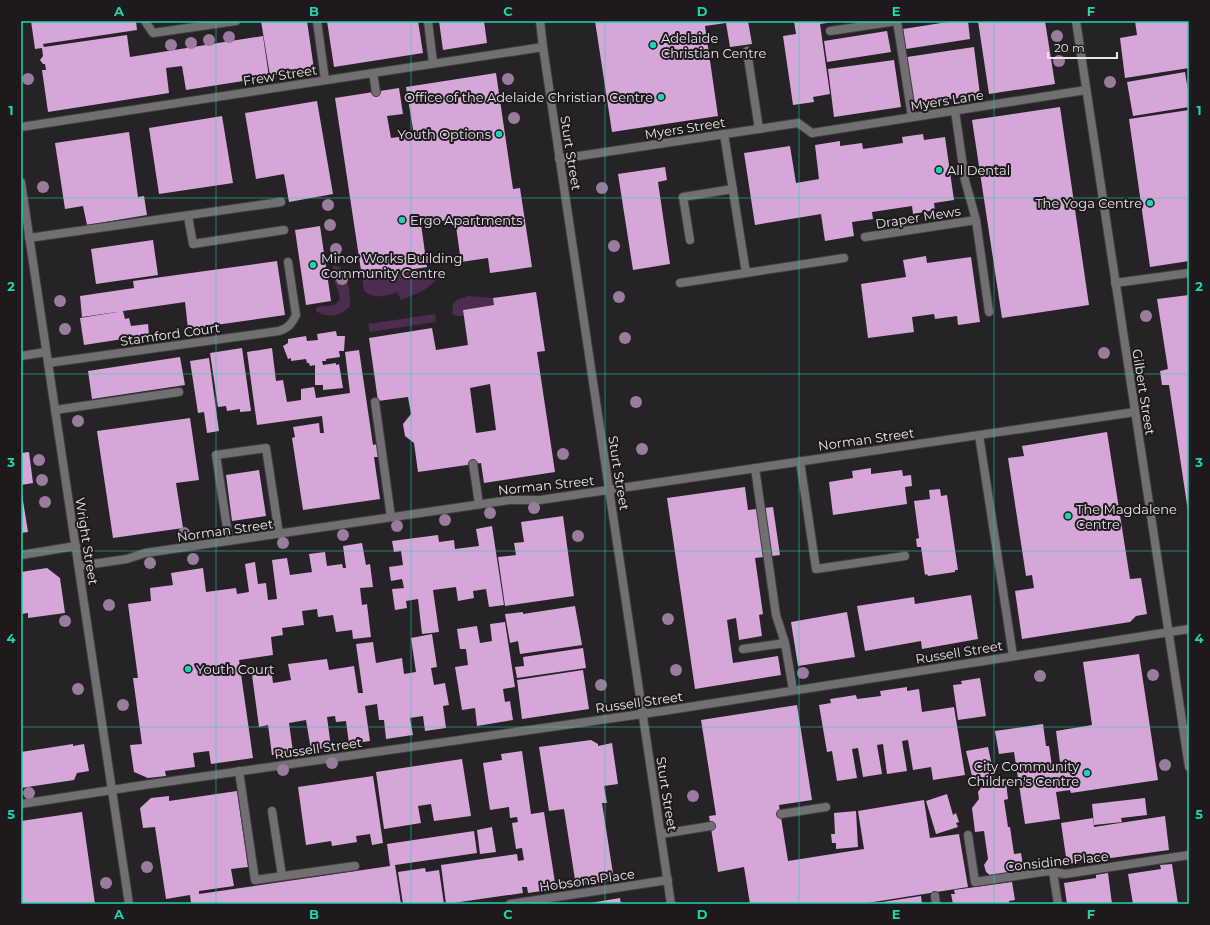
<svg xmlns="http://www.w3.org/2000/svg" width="1210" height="925" font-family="Montserrat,sans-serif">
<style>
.green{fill:#4c2c4f}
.building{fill:#d6a6d9;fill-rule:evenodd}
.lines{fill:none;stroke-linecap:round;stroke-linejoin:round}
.service-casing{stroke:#413e41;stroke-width:10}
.minor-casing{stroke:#413e41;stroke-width:10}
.tertiary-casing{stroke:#413e41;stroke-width:10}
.service{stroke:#716f71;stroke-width:8}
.minor{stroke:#716f71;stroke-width:8}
.tertiary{stroke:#716f71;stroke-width:8}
.tree{fill:#9a7c9c}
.grid{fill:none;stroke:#1ed5b0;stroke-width:1;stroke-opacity:0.55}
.poi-dot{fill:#1ed5b0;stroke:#1d191d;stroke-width:1.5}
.labels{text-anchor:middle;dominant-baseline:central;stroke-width:4;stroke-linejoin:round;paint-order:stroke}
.poi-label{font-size:13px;fill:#e8e6e8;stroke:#1d191d;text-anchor:start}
.street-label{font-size:13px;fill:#e8e6e8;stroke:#1d191d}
.neatline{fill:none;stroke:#1ed5b0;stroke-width:1.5}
.grid-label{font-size:13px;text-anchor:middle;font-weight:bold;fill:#1ed5b0}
</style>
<rect width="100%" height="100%" fill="#262326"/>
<path class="green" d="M334,265L340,267C349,278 350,292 350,306C340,316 328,319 316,311V308C322,304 333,308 338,302C345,294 327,278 334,265Z
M430,268L437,270L439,275C432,289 415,294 401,300L397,292C384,297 375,299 364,291L362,278Z
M468,296L493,298L494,305L463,310L464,316H456L452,314L453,304L457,300Z
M435,314L436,322L370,332L368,324Z"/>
<path class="building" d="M31,21H136L137,30L43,44L44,47L127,35L130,57L263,36L269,77L186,90L182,66L166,68L169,93L48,112L42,70H46L45,64H43L40,60L43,56L42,48L35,49Z
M261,21H307L314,69L270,76Z
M327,21H418L423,53L334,67Z
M439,21H484L487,43L443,50Z
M595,21H748L752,44L730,47L726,23L705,26L718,116L612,132Z
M794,21L833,22L820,24L830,94L813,97L814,102L793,105L783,36L796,34Z
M954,21H968L970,39L906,49L903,29Z
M978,21H1045L1055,84L989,94Z
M1135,21H1189V68L1125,78L1120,38L1137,35Z
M887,31L891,52L827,62L824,41Z
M974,47L980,95L914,104L907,57Z
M894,60L901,107L834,117L828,69Z
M1185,72L1189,97V107L1133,116L1127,82Z
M496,73L513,189L520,188L532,267L490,273L488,258L461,262L455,219L421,224L427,267L362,277L335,98L399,88L403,114L387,116L391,138L414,135L406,87Z
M317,101L333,194L289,202L284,174L256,179L245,113Z
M1060,107L1089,305L1002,318L972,120Z
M1189,110V261L1150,267L1129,119Z
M222,116L233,183L159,194L149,128Z
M129,132L138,197L144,196L147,215L87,225L83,206L65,209L55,143Z
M923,134L924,140L945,137L954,200L934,203L935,210L913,214L912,206L872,212L873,219L852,222L854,236L825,241L821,214L755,225L744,153L790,146L796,183L819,179L815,145L840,141V146L862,143L863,149L903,143L902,137Z
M665,167L667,180L658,182L670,264L633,270L618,174Z
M320,226L331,301L306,305L295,230Z
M153,240L158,275L96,284L91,249Z
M926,256L927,263L971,257L980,322L958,325L957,316L935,319L934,314L912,317L914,332L868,338L861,284L906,277L903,260Z
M277,261L285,315L188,329L185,302L82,317L80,296L134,288L133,281Z
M536,292L545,351L537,352L555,472L484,483L481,463L418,472L414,443L405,436L403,424L411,414L408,397L378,401L369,338L432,328L436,350L468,345L463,310L494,305L493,298ZM490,384L496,430L476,433L470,388Z
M1189,295V510L1188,511L1169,385H1162L1160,371L1168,369L1157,299Z
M123,311L125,319L129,318L131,326L148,324L149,335L84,345L80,318Z
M336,331L337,336H345L344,351H339L340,357L326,359V361H322L323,365L336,363V365L339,364L343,388L323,390V385H315V365L310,366L309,363H307L306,359L291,361V358L288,359L283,346L288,343V339L306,336L307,341L318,340L317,334Z
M242,348L251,411L240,412V409L227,411L226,406L218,407L210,353Z
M272,348L276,381L283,380L287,402L301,400V389L314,387L316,398L350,393L345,352L359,350L373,445L377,444L379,457H374L380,499L303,510L292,438L295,437L293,427L319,423L320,433H324L322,416L257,425L247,352Z
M180,357L185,385L92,399L88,371Z
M209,358L219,431L207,433L204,412L198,413L190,361Z
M190,418L199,480L176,483L183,528L113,538L97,431Z
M1107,432L1130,579L1141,578L1147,614L1136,616L1130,622L1022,639L1015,591L1034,588L1032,575L1026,576L1008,458L1024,456L1022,446Z
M29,452L33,483L21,485V453Z
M871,468V474L902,470L903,476L911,475L912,486L905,487L907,504L833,515L829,482L853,478L852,471Z
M259,470L266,516L232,521L226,475Z
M745,487L748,510L773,507L780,555L755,558L763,614L759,615L762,636L739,640L736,618L727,620L733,663L778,656L781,675L695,689L667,498Z
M21,488L28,532L21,533Z
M940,489L941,496L947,495L958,570H955V572L928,576L927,574L925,575L921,547H917L916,539L919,538L914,501L930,499L929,490Z
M563,516L574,596L505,606L498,557L516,555L514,543L524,542L521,522Z
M492,526L504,605L489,607L486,589L473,591L474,598L458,601L456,587L433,590L439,632L422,634L418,599L406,601L407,608L395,610L392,589L404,588L402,579L391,581L389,567L403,565L401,551L394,552L392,541L438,535L439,542L454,540L455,549L479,546L476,529Z
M362,543L366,565L370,564L373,587L360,588L362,605L367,604L371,637L353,639L352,630L336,632L333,615L318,617L317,609L302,611L304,625L282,628L283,635L271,637L273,655L239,660L253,758L211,764L209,751L193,753L195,767L165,771L166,776L148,778L134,772L130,745L142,744L133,678H138L128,604L151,601L150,588L173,585L171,573L203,568L206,592L236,588L237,594L249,592L245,564L255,562L258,584L266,583L268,600L277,599L272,560L287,558L290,575L312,572L309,554L325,552L327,566L342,564L343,568H346L343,546Z
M47,568L60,578L65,613L28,618V613L21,614V572Z
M971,595L978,639L922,649L921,641L865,651L857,606L914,597L915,604Z
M575,606L582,645L520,654L518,641L510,643L505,614L523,612V614Z
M847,612L855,657L798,666L791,622Z
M505,622L515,687L503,689L505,702L510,701L513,720L477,726L475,708L462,710L455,667L468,665L466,649H460L457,629L477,626L480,643L492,641L490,624Z
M432,634L437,667L431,668L434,685L445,683L449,705L443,706L446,728L425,731L423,716L410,718L413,735L386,739L384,720H379L377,704L365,706L370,741L349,744L346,721L336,722L335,716L327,717L331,747L311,750L306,720L289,723L293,752L272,755L268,725L259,727L252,675L264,674L263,668L271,667L273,683L291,680L288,664L327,659L329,670L354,666L358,693H363L356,644L373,642L376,663L402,658L404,674L416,672L411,638Z
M583,648L586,668L517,678L515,667L524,666L523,657Z
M1139,654L1158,780L1071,793L1070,790L1056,792L1060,819L1025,824L1014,752L999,754L995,731L1043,724L1046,746H1049L1052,766L1065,764V761L1060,762L1056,731L1092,725L1083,662Z
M583,670L589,709L522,719L517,680Z
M980,678L986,716L958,720L953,685L962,684L961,681Z
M907,687V691L919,689L922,712L954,707L965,775L933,780L931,767L913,770L908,740L902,741L907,771L887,774L883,744L877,745L882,774L863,777L858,748L852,749L857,778L837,781L832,751L827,752L819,705L831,703L830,699L856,695L857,699L881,696L880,691Z
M797,705L812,800L779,805L788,861L864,849L858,811L924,800L930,838L959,834L968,887L861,904H750L744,867L718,872L709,816L716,815L701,720Z
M591,740L598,744V746L612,743L618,784L604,786L607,803H602L614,880L576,886L564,809L549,811L539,747Z
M73,744V746L84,744L89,771L77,773L74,780L21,788V752Z
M988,747L994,775L973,780L966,751Z
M522,751L531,814L544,812L556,889L528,893L527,887H522L523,893L446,904L441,865L517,854L518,861L524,860L522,848L516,849L512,823L518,822L517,817L510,818L509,807L490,810L483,763L502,760L501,754Z
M462,759L471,816L434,821L431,804L418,806L421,823L384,829L376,772Z
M373,776L383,843L372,845L370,834L356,836L357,842L332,846L331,841L306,845L298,787Z
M1006,782L1008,799L1004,800L1008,827H1010L1014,854L1021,853L1024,871L991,876L986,872L984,865L988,859L984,831L975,832L972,808L979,799L978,792L983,785Z
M237,791L248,867L231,869L234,886L199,891V894L390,866L387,844L474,831L477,853L395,865L401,904H187L191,903L190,895L166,899L155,827L143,828L140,808L151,798L169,796V801Z
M947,794L953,815L956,813L959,822L956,823L958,827L936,834L926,801Z
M1145,798L1147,815L1121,818L1122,822L1094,825L1092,804Z
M856,811L858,847L836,849V843H832L831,834H835L834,813Z
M82,812L95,904H21V821Z
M1165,816L1169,850L1067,864L1061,823L1093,818L1094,827Z
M492,827L496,852L480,854L477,830Z
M1172,864L1178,904H1133L1128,874L1161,869L1160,865Z
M425,868L426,872L439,870L444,904H403L398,872Z
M1108,873L1112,904H1067L1064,883L1096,878V875Z
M1012,882L1015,900L1009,901V904H953L951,894H955L954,890Z
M921,896L922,904H876V903Z
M620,898L621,904H590V903Z"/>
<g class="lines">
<defs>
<path id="service" d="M145,21L153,33L236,21
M317,21L325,80
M428,21L433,63
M897,21L912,117
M830,31L897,21
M747,51L759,129
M373,73L376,92
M955,111L965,180L976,220L989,312
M812,133L1086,90
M724,134L746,273L844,258
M188,216L193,244L284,230
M865,237L976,220
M29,238L281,202
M690,240L683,197L733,189
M680,283L746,273
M48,363L279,331C288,328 292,324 296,315L288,262
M375,402L391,517
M55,410L179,392
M979,435L1013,656
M800,461L816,569L905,556
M473,464L479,504
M755,468L776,615L785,643L793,690
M229,541L216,455L266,448L279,534
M743,649L785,643
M239,771L255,880L355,866
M272,811L282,876
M781,814L826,807
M661,834L711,826
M968,835L975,882L1049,871L1065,874L1189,855
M1053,872L1058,904
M935,896L936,904"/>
<path id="minor" d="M21,127L543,47
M559,159L798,123L812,133
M1115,283L1189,273
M21,356L46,352
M21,555L76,546
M79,566L127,559L145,553L510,500H540L1135,412
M21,804L144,785L663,711L1189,629
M510,904L668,880"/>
<path id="tertiary" d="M540,21L543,47L671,904
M1076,21L1189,767
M21,182L129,904"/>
</defs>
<use href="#service" class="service-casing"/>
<use href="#minor" class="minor-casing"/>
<use href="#tertiary" class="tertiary-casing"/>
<use href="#service" class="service"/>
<use href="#minor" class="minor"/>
<use href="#tertiary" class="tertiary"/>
</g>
<g class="tree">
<circle cx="1057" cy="36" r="6"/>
<circle cx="229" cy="37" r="6"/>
<circle cx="209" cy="40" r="6"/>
<circle cx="191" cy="43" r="6"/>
<circle cx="171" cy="45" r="6"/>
<circle cx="1059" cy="61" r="6"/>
<circle cx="28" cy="79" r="6"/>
<circle cx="508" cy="79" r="6"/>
<circle cx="1110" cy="82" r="6"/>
<circle cx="514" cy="118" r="6"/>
<circle cx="43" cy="187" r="6"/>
<circle cx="602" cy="188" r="6"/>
<circle cx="328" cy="205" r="6"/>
<circle cx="330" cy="225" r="6"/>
<circle cx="614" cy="246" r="6"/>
<circle cx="336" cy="249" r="6"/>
<circle cx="342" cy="279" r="6"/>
<circle cx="619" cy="297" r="6"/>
<circle cx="60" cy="301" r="6"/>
<circle cx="1146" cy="316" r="6"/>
<circle cx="65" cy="329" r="6"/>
<circle cx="625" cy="338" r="6"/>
<circle cx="1104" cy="353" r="6"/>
<circle cx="636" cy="402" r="6"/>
<circle cx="78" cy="421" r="6"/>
<circle cx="642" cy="449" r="6"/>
<circle cx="563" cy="454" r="6"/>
<circle cx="39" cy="460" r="6"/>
<circle cx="42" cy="480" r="6"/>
<circle cx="45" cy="502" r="6"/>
<circle cx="534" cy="508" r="6"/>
<circle cx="490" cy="513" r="6"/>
<circle cx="445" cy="520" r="6"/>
<circle cx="397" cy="526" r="6"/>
<circle cx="184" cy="533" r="6"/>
<circle cx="343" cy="535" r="6"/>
<circle cx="578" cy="536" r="6"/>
<circle cx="283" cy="543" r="6"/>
<circle cx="193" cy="559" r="6"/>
<circle cx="150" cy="563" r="6"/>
<circle cx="109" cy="605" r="6"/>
<circle cx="668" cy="619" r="6"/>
<circle cx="65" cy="621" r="6"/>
<circle cx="676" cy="670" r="6"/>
<circle cx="803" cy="673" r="6"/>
<circle cx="1153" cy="675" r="6"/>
<circle cx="1040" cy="676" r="6"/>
<circle cx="601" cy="685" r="6"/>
<circle cx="78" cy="689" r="6"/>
<circle cx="123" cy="705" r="6"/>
<circle cx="332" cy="763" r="6"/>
<circle cx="1165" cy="765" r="6"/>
<circle cx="283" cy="770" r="6"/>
<circle cx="29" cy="793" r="6"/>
<circle cx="693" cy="796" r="6"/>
<circle cx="147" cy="867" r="6"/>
<circle cx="106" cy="883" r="6"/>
</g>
<path class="grid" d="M216,21V904M411,21V904M605,21V904M799,21V904M994,21V904M21,198H1189M21,374H1189M21,551H1189M21,727H1189"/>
<g class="poi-dot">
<circle cx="653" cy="45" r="4"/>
<circle cx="661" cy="97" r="4"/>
<circle cx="499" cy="134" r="4"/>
<circle cx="939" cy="170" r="4"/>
<circle cx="1150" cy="203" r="4"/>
<circle cx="402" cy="220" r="4"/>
<circle cx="313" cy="265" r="4"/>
<circle cx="1068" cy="516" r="4"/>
<circle cx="188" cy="669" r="4"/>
<circle cx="1087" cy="773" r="4"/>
</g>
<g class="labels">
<g class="poi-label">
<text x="661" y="38">Adelaide<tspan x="661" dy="15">Christian Centre</tspan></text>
<text x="653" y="97" text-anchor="end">Office of the Adelaide Christian Centre</text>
<text x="491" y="134" text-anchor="end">Youth Options</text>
<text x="947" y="170">All Dental</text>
<text x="1142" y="203" text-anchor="end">The Yoga Centre</text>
<text x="410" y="220">Ergo Apartments</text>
<text x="321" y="258">Minor Works Building<tspan x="321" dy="15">Community Centre</tspan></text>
<text x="1076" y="509">The Magdalene<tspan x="1076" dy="15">Centre</tspan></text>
<text x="196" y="669">Youth Court</text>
<text x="1079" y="766" text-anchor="end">City Community<tspan x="1079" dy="15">Children's Centre</tspan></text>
</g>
<g class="street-label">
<text transform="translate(280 75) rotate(-9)">Frew Street</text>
<text transform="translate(947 100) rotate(-9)">Myers Lane</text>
<text transform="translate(685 128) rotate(-9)">Myers Street</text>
<text transform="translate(571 153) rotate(81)">Sturt Street</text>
<text transform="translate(918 217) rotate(-9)">Draper Mews</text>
<text transform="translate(170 334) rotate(-8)">Stamford Court</text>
<text transform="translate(1144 392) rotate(81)">Gilbert Street</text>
<text transform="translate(866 439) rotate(-8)">Norman Street</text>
<text transform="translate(619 473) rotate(81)">Sturt Street</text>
<text transform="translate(546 485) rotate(-6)">Norman Street</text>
<text transform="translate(225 530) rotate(-8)">Norman Street</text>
<text transform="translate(87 541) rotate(81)">Wright Street</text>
<text transform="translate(959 652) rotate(-9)">Russell Street</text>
<text transform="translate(639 702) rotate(-8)">Russell Street</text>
<text transform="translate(318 748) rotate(-8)">Russell Street</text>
<text transform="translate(667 794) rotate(81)">Sturt Street</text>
<text transform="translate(1057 861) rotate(-6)">Considine Place</text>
<text transform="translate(587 880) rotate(-8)">Hobsons Place</text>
</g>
</g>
<rect width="1210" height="925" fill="none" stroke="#1d191d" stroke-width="44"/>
<path d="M1048 52v6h69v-6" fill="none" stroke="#e8e6e8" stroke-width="2"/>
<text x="1054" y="52" font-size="12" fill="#e8e6e8" stroke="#1d191d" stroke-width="3" paint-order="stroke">20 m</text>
<rect x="22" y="22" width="1166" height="881" class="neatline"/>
<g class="grid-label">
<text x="119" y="16">A</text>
<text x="314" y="16">B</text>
<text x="508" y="16">C</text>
<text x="702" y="16">D</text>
<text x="896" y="16">E</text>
<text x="1091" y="16">F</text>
<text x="11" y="115">1</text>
<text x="1199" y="115">1</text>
<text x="11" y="291">2</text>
<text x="1199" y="291">2</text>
<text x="11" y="467">3</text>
<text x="1199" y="467">3</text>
<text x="11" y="643">4</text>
<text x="1199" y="643">4</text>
<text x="11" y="819">5</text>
<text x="1199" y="819">5</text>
<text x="119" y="919">A</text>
<text x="314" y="919">B</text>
<text x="508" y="919">C</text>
<text x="702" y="919">D</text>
<text x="896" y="919">E</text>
<text x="1091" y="919">F</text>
</g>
</svg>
